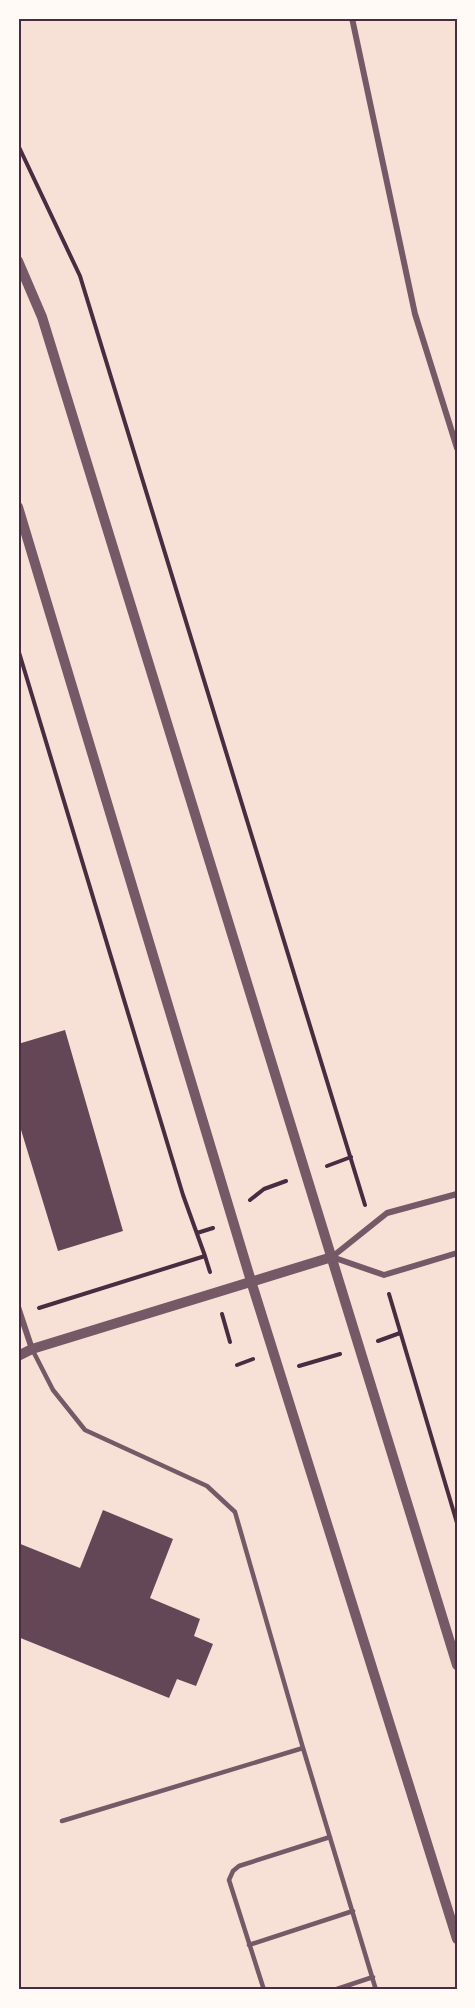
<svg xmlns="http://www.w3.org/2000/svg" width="475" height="2008" font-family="'PT Serif',serif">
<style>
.building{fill:#644757}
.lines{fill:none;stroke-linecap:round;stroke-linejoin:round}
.path{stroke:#4a2c40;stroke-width:4}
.service{stroke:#755966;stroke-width:4.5}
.minor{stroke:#755966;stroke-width:6}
.tertiary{stroke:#755966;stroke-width:10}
.neatline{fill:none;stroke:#4a2c40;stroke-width:2}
</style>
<rect width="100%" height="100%" fill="#f7e1d7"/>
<path class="building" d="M65,1030L123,1231L58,1251L18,1120V1044Z
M103,1510L173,1539L150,1598L200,1619L194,1636L213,1644L196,1686L177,1679L169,1698L18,1637V1543L80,1568Z"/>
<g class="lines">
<path class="path" d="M18,145L80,276L365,1205
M18,649L183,1195L205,1256L39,1308
M327,1166L351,1157
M250,1200L264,1189L286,1181
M197,1233L213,1228
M205,1256L210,1272
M389,1294L457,1523
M222,1314L230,1342
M378,1341L400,1333
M237,1365L253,1359
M299,1366L340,1354"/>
<path class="service" d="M32,1349L53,1390L85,1430L207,1486L235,1512L303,1748L62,1821
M303,1748L376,1990
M249,1945L353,1911
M264,1990L229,1880L233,1871L239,1866L330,1837
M334,1990L373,1977"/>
<path class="minor" d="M352,18L415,314L457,448
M332,1257L387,1213L457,1194
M332,1257L384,1275L457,1253
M18,1307L32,1349"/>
<path class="tertiary" d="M18,261L42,317L457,1665
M18,507L251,1281L457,1939
M18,1356L32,1349L332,1257"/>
</g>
<rect width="475" height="2008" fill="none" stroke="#fffaf5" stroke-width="39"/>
<rect x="20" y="20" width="436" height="1968" class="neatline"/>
</svg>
